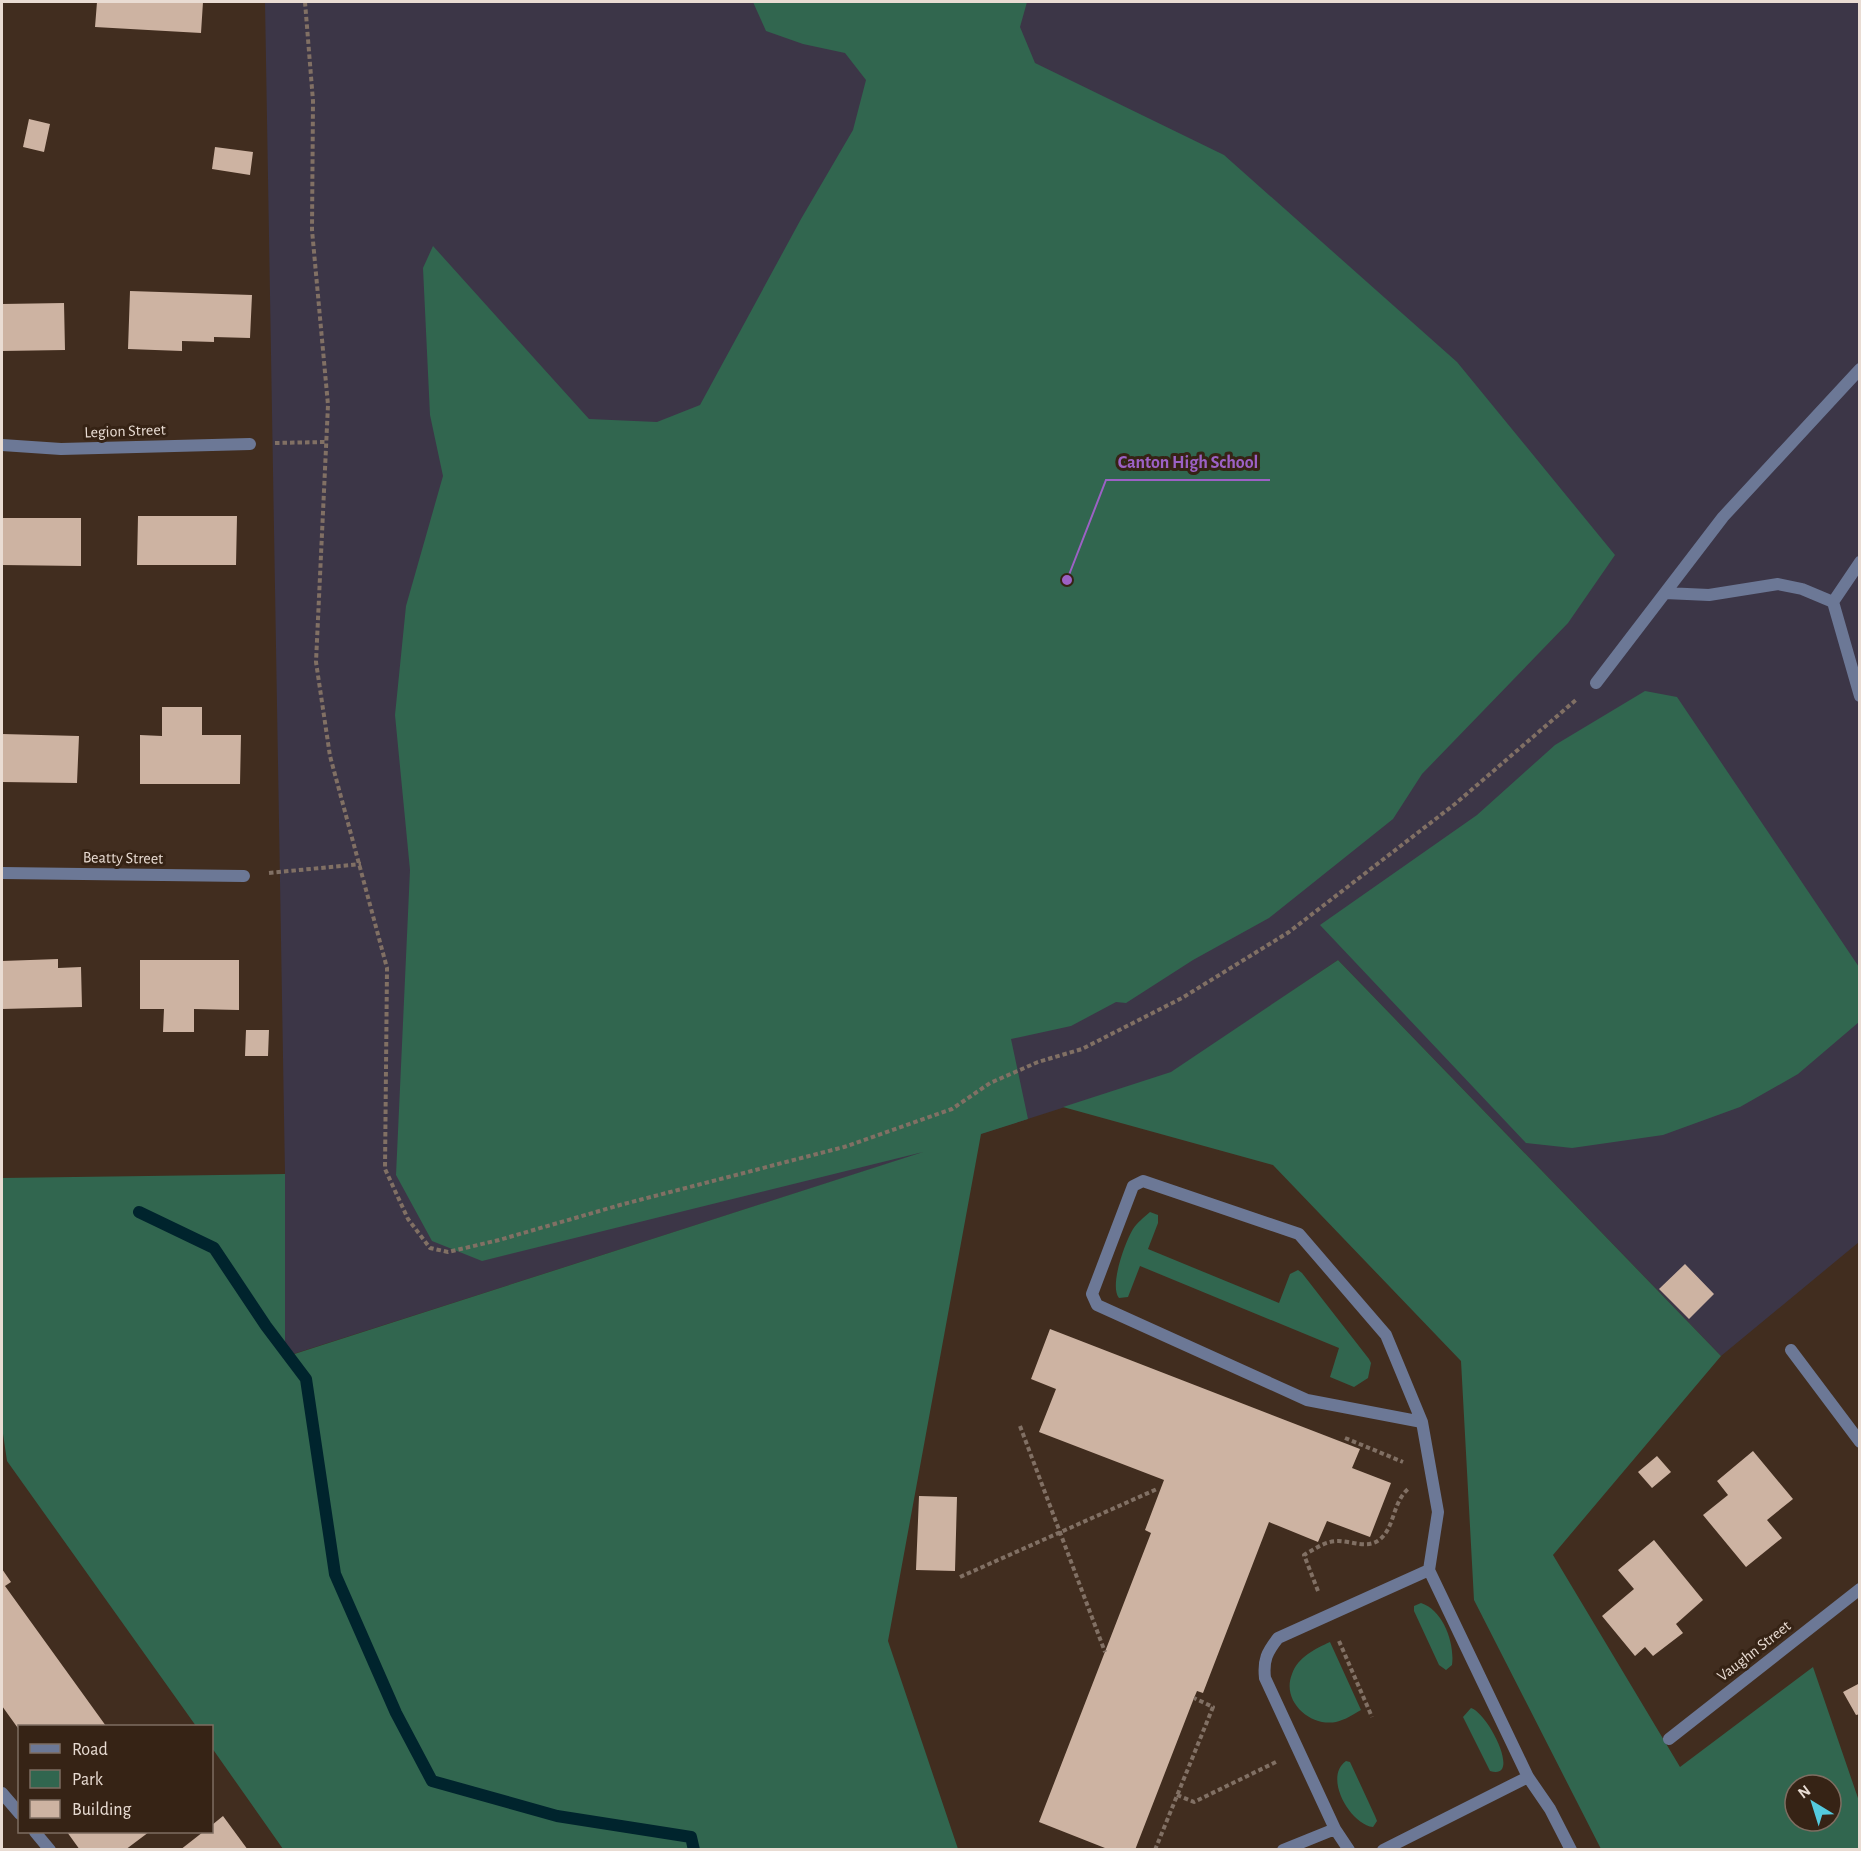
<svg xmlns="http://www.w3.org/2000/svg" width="1861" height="1851" font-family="'Alegreya Sans',sans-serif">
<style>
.education{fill:#3c3647}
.green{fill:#31664f;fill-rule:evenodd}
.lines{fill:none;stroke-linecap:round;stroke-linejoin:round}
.stream{stroke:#00242d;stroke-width:12}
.building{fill:#cdb3a2}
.path{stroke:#817064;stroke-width:4;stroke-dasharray:4.5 3;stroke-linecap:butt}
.lane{stroke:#6c7896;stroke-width:12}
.street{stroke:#6c7896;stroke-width:12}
.labels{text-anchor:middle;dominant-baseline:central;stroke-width:6;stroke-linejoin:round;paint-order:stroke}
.street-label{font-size:16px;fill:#e9dcd3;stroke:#362315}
.leader{fill:none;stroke:#9c61c5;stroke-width:2}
.callout-dot{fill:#9c61c5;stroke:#362315;stroke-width:2}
.callout-label{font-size:18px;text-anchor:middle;font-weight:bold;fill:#9c61c5;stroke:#362315;stroke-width:6;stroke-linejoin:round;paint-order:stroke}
</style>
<rect width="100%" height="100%" fill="#412d1f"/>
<path class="education" d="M265,2H1859V1242L1721,1356L1338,960L1171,1073L284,1357L285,1174Z"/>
<path class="green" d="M753,2H1027L1020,27L1035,63L1224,155L1457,362L1615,555L1568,623L1422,774L1393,819L1269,918L1193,960L1126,1003L1116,1002L1071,1026L1011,1039L1028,1119L981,1134L888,1641L958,1849H283L212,1748V1726H196L7,1461L2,1427V1178L285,1174V1357L923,1152L482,1261L432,1241L396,1175L410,870L395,715L406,606L443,476L430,415L423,268L433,246L589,419L657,422L700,405L801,219L853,130L866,80L845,53L803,44L766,31Z
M1645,691L1677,697L1859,967V1022L1798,1074L1740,1107L1663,1135L1572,1148L1526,1143L1320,925L1477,815L1555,745Z
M1338,960L1721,1356L1553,1555L1680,1767L1813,1667L1859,1801V1849H1601L1474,1600L1461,1361L1273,1165L1063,1107L1171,1072ZM1795,1785H1831V1821H1795Z
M1150,1212L1158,1215V1223L1148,1249L1279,1303L1290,1274L1298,1270L1302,1273L1369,1359L1371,1363L1368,1378L1354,1387L1330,1377L1339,1348L1140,1266L1128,1297L1119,1298C1109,1286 1125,1242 1133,1229C1137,1223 1144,1217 1150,1212Z
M1421,1603C1443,1610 1455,1643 1452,1665L1446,1670L1439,1665L1414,1611V1606Z
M1330,1642L1361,1710C1354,1714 1345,1720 1336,1722C1310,1727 1281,1701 1292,1674C1298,1657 1315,1649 1330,1642Z
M1471,1708C1489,1714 1522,1781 1490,1771L1463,1717Z
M1346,1761L1350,1762L1375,1816L1377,1821L1373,1827C1350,1824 1323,1777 1346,1761Z"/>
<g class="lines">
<path class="stream" d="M139,1212L214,1248L266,1326L306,1379L335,1574L396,1713L432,1781L557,1816L691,1837L694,1850"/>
</g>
<path class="building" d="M97,2H203L201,33L95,27Z
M29,119L50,124L44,152L23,147Z
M215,147L253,152L250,175L212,169Z
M130,291L252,295L250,338L214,337V342L182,341V351L128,349Z
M64,303L65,350L2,351V304Z
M138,516H237L236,565H137Z
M2,518H81V566L2,565Z
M162,707H202V735H241L240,784H140V735L162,736Z
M2,734L79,736L77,783L2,782Z
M58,959V968L81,967L82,1007L2,1009V961Z
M140,960H239V1010L194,1009V1032H163L164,1009H140Z
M246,1030H269L268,1056H245Z
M1685,1264L1714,1294L1689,1319L1659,1289Z
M1050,1329L1360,1449L1352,1468L1391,1483L1370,1537L1327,1521L1318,1542L1269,1522L1203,1693L1197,1691L1194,1698L1135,1850H1110L1039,1822L1151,1533L1145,1530L1164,1480L1039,1432L1056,1389L1031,1379Z
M1753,1451L1793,1499L1767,1520L1782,1538L1746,1567L1703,1515L1728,1495L1717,1481Z
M1657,1456L1671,1472L1652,1488L1638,1472Z
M919,1496L957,1497L955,1571L916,1570Z
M1654,1540L1703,1600L1676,1624L1683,1633L1653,1656L1645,1647L1635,1656L1602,1616L1634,1589L1618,1570Z
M2,1569L11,1582L5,1586L106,1726H20V1731L2,1706Z
M1860,1683V1714L1856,1715L1843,1692Z
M223,1816L248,1850H180L203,1832H212V1825Z
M67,1832H149L125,1850H80Z"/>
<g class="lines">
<path class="path" d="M305,2L313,101L312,230L328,405L316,662L330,756L387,968L385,1169L408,1219L430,1248L448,1252L499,1240L620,1205L844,1147L952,1109L990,1083L1038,1062L1082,1049L1182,998L1289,932L1455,804L1577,699
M275,443L326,442
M269,873L361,864
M1020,1426L1105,1652
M1345,1438L1403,1462
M960,1577L1157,1489
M1318,1591L1304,1555C1315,1549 1325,1541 1338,1541C1351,1541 1367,1549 1379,1540C1395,1528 1392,1503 1408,1489
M1339,1641L1372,1717
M1177,1795L1194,1802L1276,1762
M1155,1850L1213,1707L1194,1698"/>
<path class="lane" d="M1860,562L1833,602L1860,696
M1665,593L1709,595L1778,584L1802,589L1833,602
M1596,683L1723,517L1860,369
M1422,1422L1307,1400L1097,1305L1092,1294L1133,1186L1143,1181L1299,1234L1386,1335L1422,1422L1438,1512L1429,1570
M1283,1850L1335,1829
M1349,1850L1335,1829L1265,1678C1263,1660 1267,1652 1278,1638L1429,1570L1528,1777L1550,1809L1571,1850
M1383,1850L1528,1777"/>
<path class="street" d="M2,445L61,449L250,444
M2,873L244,876
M1791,1350L1860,1442
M1669,1739L1860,1589
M2,1793L20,1814
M35,1832L50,1850"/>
</g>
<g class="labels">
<g class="street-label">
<text transform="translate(125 431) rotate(-2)">Legion Street</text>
<text transform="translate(123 858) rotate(1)">Beatty Street</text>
<text transform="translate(1754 1651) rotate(-38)">Vaughn Street</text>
</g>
</g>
<path class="leader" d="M1067 580L1106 480H1270"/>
<circle class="callout-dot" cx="1067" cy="580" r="6"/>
<g class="callout-label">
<text x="1188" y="468">Canton High School</text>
</g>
<rect width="1861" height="1851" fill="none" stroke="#e9dcd3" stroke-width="6"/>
<rect x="18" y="1725" width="195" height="108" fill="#362315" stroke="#7e6d61" stroke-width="1.5"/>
<rect x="30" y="1744" width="30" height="9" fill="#6c7896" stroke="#7e6d61" stroke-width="1.5"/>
<text x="72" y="1755" font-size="18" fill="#e9dcd3">Road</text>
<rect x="30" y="1770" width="30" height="18" fill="#31664f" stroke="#7e6d61" stroke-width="1.5"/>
<text x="72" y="1785" font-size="18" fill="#e9dcd3">Park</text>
<rect x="30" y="1800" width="30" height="18" fill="#cdb3a2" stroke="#7e6d61" stroke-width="1.5"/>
<text x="72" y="1815" font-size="18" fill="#e9dcd3">Building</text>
<g transform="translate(1813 1803) rotate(322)"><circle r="28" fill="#362315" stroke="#7e6d61" stroke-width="1.5"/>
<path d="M0-4.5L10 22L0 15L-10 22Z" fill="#54cade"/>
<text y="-9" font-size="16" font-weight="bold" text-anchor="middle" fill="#e9dcd3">N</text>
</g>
</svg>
